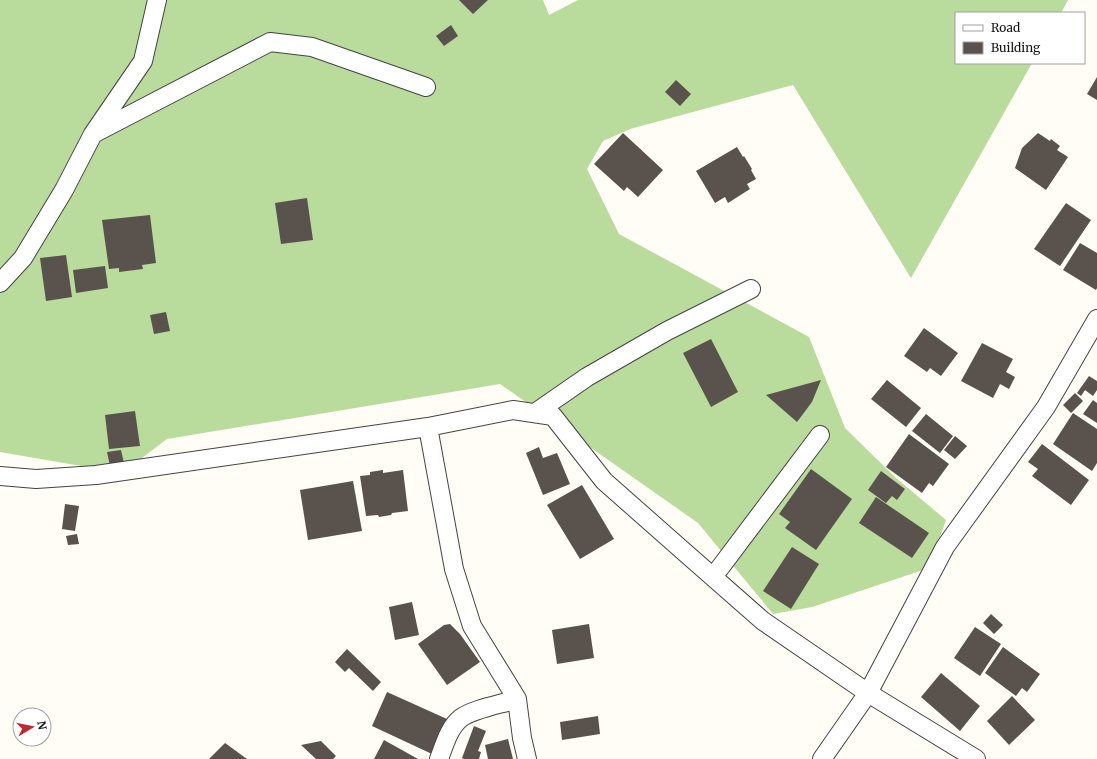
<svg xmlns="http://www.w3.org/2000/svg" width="1097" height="759" font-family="Merriweather,serif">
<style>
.forest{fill:#b9dc9c}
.building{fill:#5a524d}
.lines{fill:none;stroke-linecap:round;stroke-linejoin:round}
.minor-casing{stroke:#444;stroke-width:20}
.minor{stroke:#fff;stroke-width:18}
</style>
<rect width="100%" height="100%" fill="#fffdf5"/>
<path class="forest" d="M0,0H543L549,15L578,0H1068L1061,13H956V63H1032L911,278L793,85L630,129L603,141L587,169L619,234L809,337L845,428L896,478L946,520L929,568L812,607L773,614L698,523L500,384L167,439L122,473L0,452Z"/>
<path class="building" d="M459,0H488L473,14Z
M451,25L458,36L444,46L436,36Z
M1097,77V100L1087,94Z
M676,80L691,94L680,106L665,92Z
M623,133L663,170L638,197L627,187L624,191L594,164Z
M1038,133L1050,141L1051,139L1060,146L1057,150L1068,157L1046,190L1015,168L1022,148Z
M737,147L743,157L744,156L752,169L751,170L756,179L747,184L750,189L728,203L725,197L715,203L696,171Z
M307,198L313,240L281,244L275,203Z
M1066,203L1091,220L1060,266L1034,249Z
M150,215L156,263L142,265L143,269L119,272V268L109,269L102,220Z
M1080,243L1097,253V288L1096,290L1063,270Z
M66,255L72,297L46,301L40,258Z
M105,266L108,288L76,293L73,270Z
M166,312L170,331L154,334L150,315Z
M924,328L958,353L941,376L930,368L927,372L904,356Z
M711,339L738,392L711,407L683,353Z
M982,343L1013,359L1006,372L1015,377L1009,389L1000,384L993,398L961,381Z
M1089,376L1097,381V390L1093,396L1085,390L1081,396L1077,393Z
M821,380L812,402L797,422L766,395Z
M887,380L921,408L906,427L871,399Z
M1075,393L1083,401L1071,413L1063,405Z
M1093,400L1097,403V423L1083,414Z
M135,411L140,446L109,449L105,415Z
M1073,413L1097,429V463L1092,471L1053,444Z
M926,414L953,436L940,453L912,431Z
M909,434L949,464L933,486L929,483L922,493L886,467Z
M955,436L967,446L955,459L944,450Z
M1042,444L1089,480L1071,505L1032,476L1038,469L1028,462Z
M539,447L543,458L557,453L570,484L543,495L526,453Z
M121,450L124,463L110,466L107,452Z
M811,469L852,499L816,550L785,528L790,522L779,514Z
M383,470V473L403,470L408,511L392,513L391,515L379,517L378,515L366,516L360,476L370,475V472Z
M881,471L905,489L897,500L892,496L886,503L868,490Z
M353,481L362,531L308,540L300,490Z
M582,485L614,539L580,559L547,505Z
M876,497L929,533L912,558L859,523Z
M65,504L79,506L75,531L62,529Z
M77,534L79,544L68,545L66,536Z
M792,547L819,564L791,609L763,591Z
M412,602L419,635L395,640L389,607Z
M991,614L1003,625L994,634L983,623Z
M450,624L460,634L480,662L447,685L418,644L444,625Z
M589,624L594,658L557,664L552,630Z
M975,627L1001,644L980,676L954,658Z
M1003,647L1040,674L1027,692L1022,688L1016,696L985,673Z
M347,649L381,682L373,691L349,668L345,672L335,662Z
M941,673L980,706L960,731L921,697Z
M387,692L447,719L432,754L372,726Z
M1012,696L1035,720L1009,745L987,721Z
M598,716L600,734L562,740L560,722Z
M474,726L486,731L478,751L481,752L479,759H464L462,758Z
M508,739L513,759H488L485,745Z
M384,740L418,759H374Z
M321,741L336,756L333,759H316L301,745Z
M225,743L247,759H209Z"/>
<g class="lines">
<defs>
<path id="minor" d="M93,134L270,42L312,47L426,87
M0,283L23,258L64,190L93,134L143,61L157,0
M535,413L587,377L667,331L751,289
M428,427L454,569L472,626L517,699L522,738L527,759
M0,476L36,479L96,475L428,427L513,410L553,416L604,481L681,549L763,621L868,693L945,547L1046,407L1097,319
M713,577L820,435
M439,759C444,746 449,727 461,718C473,709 502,704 517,699
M822,759L868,693L976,759"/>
</defs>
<use href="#minor" class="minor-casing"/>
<use href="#minor" class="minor"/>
</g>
<rect x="955" y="12" width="130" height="52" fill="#ffffff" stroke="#a0a0a0"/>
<rect x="963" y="25" width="20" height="6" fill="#ffffff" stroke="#a0a0a0"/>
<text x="991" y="32" font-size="12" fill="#111111">Road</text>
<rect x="963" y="42" width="20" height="12" fill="#5a524d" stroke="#a0a0a0"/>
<text x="991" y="52" font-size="12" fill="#111111">Building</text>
<g transform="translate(32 727) rotate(80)"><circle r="19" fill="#ffffff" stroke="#a0a0a0"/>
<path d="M0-3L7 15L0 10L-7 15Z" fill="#c4262e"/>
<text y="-6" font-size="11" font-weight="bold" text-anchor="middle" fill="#111111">N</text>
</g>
</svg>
